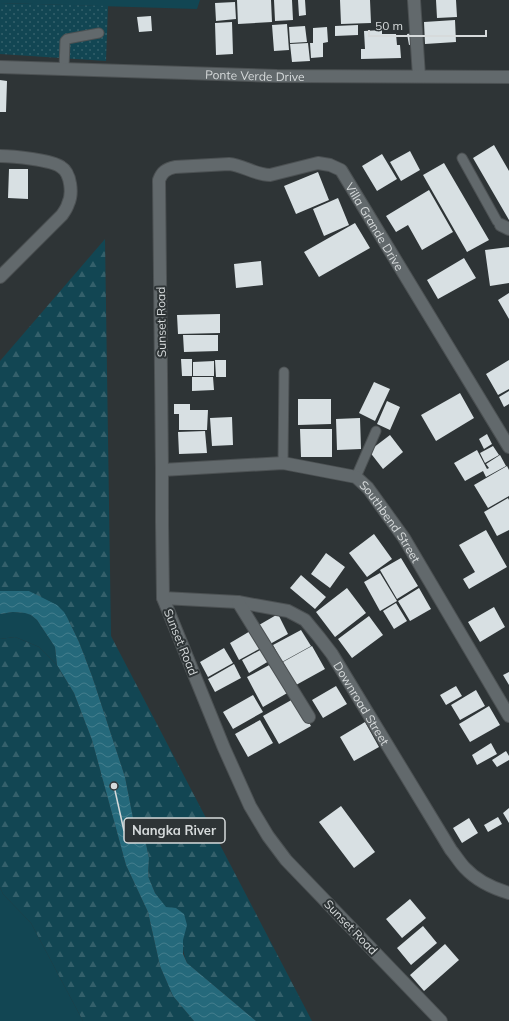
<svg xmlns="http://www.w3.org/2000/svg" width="509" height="1021" font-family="Mulish,sans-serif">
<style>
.grass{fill:#124653}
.forest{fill:url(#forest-firs)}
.park{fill:url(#park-dots)}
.water{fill:url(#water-waves)}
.building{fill:#d8e0e3}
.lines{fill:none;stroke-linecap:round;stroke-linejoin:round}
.lane-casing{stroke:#4c5153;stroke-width:11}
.street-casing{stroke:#4c5153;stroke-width:14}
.lane{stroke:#62696c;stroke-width:9}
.street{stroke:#62696c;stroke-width:12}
.labels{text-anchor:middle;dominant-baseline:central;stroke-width:4;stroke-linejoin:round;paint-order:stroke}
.street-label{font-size:12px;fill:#d6dadb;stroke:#2e3436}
.leader{fill:none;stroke:#d6dadb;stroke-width:1.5}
.callout-dot{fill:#d6dadb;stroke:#2e3436;stroke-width:1.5}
.callout{fill:#2e3436;stroke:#d6dadb;stroke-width:1.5}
.callout-label{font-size:13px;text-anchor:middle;font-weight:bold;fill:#d6dadb}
</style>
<defs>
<pattern id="forest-firs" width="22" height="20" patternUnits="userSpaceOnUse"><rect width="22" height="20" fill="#124653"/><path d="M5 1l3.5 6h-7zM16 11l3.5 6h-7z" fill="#34606b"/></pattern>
<pattern id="park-dots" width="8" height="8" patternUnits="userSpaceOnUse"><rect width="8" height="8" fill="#124653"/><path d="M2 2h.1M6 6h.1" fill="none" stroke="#34606b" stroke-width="1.8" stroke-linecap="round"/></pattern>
<pattern id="water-waves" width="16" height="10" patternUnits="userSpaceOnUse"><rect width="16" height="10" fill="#25697b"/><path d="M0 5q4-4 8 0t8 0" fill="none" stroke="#447e8d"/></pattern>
</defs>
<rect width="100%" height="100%" fill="#2e3436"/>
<path class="grass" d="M0,0H200L197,9L0,3Z
M13,612L26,613L31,615L37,620L55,647L57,665L39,647L15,637L0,639V614Z
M0,887L3,894L31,923L83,1021H0Z"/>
<path class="forest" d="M105,239L111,636L312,1021H256L187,963C181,948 182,940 186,925L176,908H166L155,893L148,876L149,858L146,844L135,828L125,777L92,676L79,642L68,619L29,591H0V361Z
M15,637L39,647L57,665L74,693L92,740L126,865L148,912L160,966L173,996L194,1021H83L31,923L3,894L0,887V639Z"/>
<path class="park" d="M0,3L108,6L106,61L0,54Z"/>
<path class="water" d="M0,591H29L57,605L64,612L68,619L79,642L92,676L125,777L135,828L146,844L149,858L148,876L155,893L166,907L176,908L184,914L187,925L183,940V954L187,963L256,1021H194L173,996L160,966L148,912L126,865L92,740L74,693L57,665L55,647L37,620L31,615L25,613L13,612L0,614Z"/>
<path class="building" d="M237,0H271L272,22L238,24Z
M274,0H292L293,20L275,21Z
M298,0H305L306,15L299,16Z
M340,0H370L371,23L341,24Z
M436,0H456L457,17L437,18Z
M235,2L236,19L216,21L215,3Z
M151,16L152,31L139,32L137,17Z
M455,20L456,42L425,44L424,22Z
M232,22L233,54L216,55L215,23Z
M287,24L289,50L274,51L272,25Z
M358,25V35L335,36V26Z
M305,26L307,42L290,43L289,27Z
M327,27L328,42L323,43V57L311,58L310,43H313V28Z
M382,30V34H396L397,45H400L401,58L361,59V49H365L364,31Z
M414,33L416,44L409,45L407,34Z
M308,43L310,61L292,62L290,44Z
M0,80L7,81L6,112H0Z
M494,145L509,171V220L473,158Z
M410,151L420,170L401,181L390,162Z
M382,154L397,179L377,191L362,166Z
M444,163L489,240L467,252L423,175Z
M9,169H28V199L8,198Z
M318,172L329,200L296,214L284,186Z
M429,190L453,232L422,250L408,225L396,232L386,216Z
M338,198L349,225L324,236L313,209Z
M355,223L370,248L319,277L304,252Z
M509,247V283L490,286L485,250Z
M464,258L476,278L438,299L427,280Z
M261,261L263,285L236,288L234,264Z
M509,293V319L498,300Z
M220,314V333L178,334L177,315Z
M183,335H218V351L184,352Z
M181,359H192V376H182Z
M215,360H226V377H216Z
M509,360V389L498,395L486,374Z
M214,361V376H193V362Z
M192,377H213L214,390L192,391Z
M374,382L390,389L375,421L359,413Z
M509,391V404L504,407L499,397Z
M460,393L474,418L436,441L421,415Z
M298,399H331V424L298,425Z
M387,401L400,407L390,430L377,424Z
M174,404H190V410H208L207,430H179V414H174Z
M232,417L233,445L212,446L210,418Z
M360,418L361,449L337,450L336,419Z
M300,429H332V457H301Z
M205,431L207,453L179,454L178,432Z
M487,434L492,444L484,449L479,439Z
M390,435L403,452L383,469L369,451Z
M493,446L499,455L485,463L480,453Z
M477,450L487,469L489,468L486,464L500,455L506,466L486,477L483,471L465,481L454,463Z
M507,466L509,470V496L488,508L474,485Z
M508,498L509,500V530L497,536L484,512Z
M486,530L507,567L469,589L463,579L475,572L459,545Z
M374,534L392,559L367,577L349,553Z
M326,553L345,567L330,588L311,574Z
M401,558L418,586L397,599L380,570Z
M380,573L397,601L380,611L364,582Z
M301,575L326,597L315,609L290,588Z
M347,588L366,613L335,637L316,612Z
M419,588L431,609L410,621L398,601Z
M396,603L407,621L394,629L383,611Z
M494,607L505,627L480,642L468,622Z
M278,614L288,634L270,644L259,625Z
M369,616L383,635L352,658L338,639Z
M252,630L261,648L239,660L230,643Z
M301,630L311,646L282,662L273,645Z
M312,646L325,669L296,685L283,662Z
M224,648L233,663L208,677L200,662Z
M262,649L269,661L249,673L242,660Z
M273,663L289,692L263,707L247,677Z
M234,664L241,678L215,692L208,679Z
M509,672V685L503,675Z
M336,686L347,704L323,718L312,700Z
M456,686L462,696L446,705L440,695Z
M476,690L485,706L460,720L451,705Z
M253,695L263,712L233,729L223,712Z
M295,698L311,726L279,744L263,716Z
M489,706L500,725L470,742L459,724Z
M260,720L273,743L248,757L235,734Z
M365,722L379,747L354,761L340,737Z
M491,743L497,754L477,765L472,755Z
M506,751L509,756V760L497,767L492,760Z
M341,806L375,852L354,868L319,822Z
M509,808V823L503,813Z
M498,817L502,824L488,832L484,825Z
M469,818L478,833L462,843L453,828Z
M410,899L426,918L402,938L386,919Z
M423,926L437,943L411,965L397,948Z
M445,944L459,960L424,991L410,975Z"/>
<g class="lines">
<defs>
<path id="lane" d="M64,69L65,41L67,39L99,33
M462,158L497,221L501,225
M283,463L284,372
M356,477L376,431"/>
<g id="street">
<path d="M414,0L419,76"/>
<path id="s1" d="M0,67L277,76L509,77"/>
<path d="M0,156C13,156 52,160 61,167C71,173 73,194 68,204C67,208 64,212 62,215L0,277"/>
<path d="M501,225L509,229"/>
<path id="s2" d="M162,470L283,463L356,477L368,488L404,538L509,716"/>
<path id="s3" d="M163,598L238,602L288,611L305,620L319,637L332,654L451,850C456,856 460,863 465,868C477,881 492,888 509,893"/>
<path d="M238,602L309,717"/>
<path id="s4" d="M441,1021L286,860L268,836L250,806L224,748L163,598L162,523V470L159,180C162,172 166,169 175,167L229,164C243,165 255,175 270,175L318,163L330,165L341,170L509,447"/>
</g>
</defs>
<use href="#lane" class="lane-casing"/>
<use href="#street" class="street-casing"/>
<use href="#lane" class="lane"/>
<use href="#street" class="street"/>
</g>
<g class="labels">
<g class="street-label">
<text stroke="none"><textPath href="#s1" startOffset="255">Ponte Verde Drive</textPath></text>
<text stroke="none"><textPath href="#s4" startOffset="1190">Villa Grande Drive</textPath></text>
<text transform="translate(161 322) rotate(-91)">Sunset Road</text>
<text stroke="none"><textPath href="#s2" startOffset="252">Southbend Street</textPath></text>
<text transform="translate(181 642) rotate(68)">Sunset Road</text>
<text stroke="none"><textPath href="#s3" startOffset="246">Downroad Street</textPath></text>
<text transform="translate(351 927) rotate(46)">Sunset Road</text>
</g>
</g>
<path class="leader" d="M114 786L124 831"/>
<circle class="callout-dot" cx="114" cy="786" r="4"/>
<rect class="callout" x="124" y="818" width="101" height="25" rx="4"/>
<g class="callout-label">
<text x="174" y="835">Nangka River</text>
</g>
<path d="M369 30v6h117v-6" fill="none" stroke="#d6dadb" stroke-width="2"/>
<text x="375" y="30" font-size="12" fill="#d6dadb" stroke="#2e3436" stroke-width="3" paint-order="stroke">50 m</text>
</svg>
